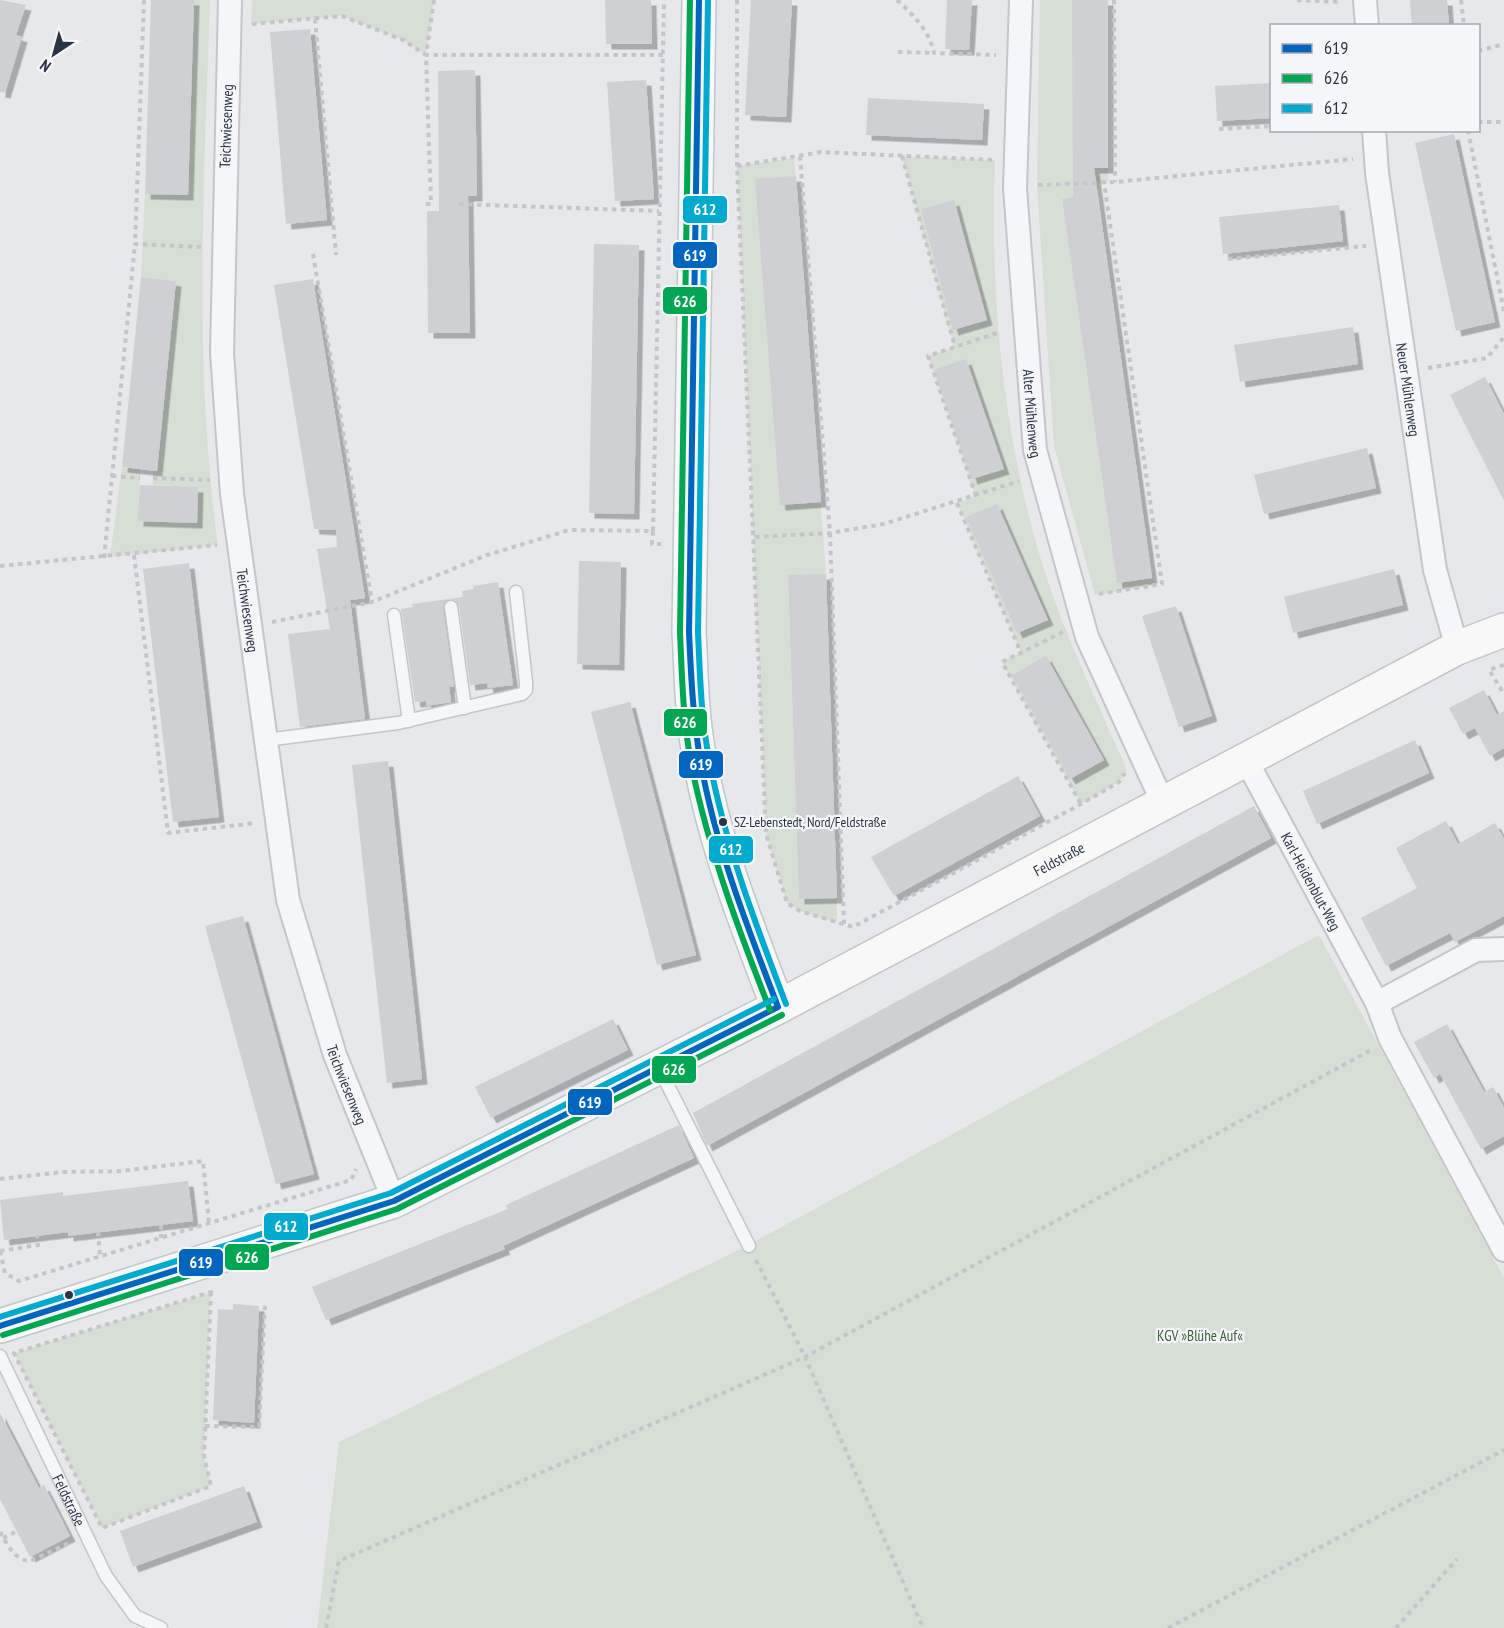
<svg xmlns="http://www.w3.org/2000/svg" width="1504" height="1628" font-family="'PT Sans Narrow',sans-serif">
<style>
.green{fill:#d6ded6}
.building{fill:#ced0d3;filter:url(#shadow)}
.lines{fill:none;stroke-linecap:round;stroke-linejoin:round}
.lane-casing{stroke:#c4c6c8;stroke-width:15}
.street-casing{stroke:#c4c6c8;stroke-width:26}
.secondary-casing{stroke:#c4c6c8;stroke-width:36}
.path{stroke:#c5c6ca;stroke-width:4;stroke-dasharray:4.5 4.5;stroke-linecap:butt}
.lane{stroke:#f5f6f7;stroke-width:12}
.street{stroke:#f5f6f7;stroke-width:22}
.secondary{stroke:#f8f8f8;stroke-width:33}
.bus-1-casing{stroke:#f4f6f9;stroke-width:10}
.bus-2-casing{stroke:#f4f6f9;stroke-width:10}
.bus-3-casing{stroke:#f4f6f9;stroke-width:10}
.bus-1{stroke:#0065bd;stroke-width:6}
.bus-2{stroke:#00a651;stroke-width:6}
.bus-3{stroke:#00a9ce;stroke-width:6}
.bus-dot{fill:#2b3445;stroke:#f4f6f9;stroke-width:2}
.labels{text-anchor:middle;dominant-baseline:central;stroke-width:4.5;stroke-linejoin:round;paint-order:stroke}
.bus-label{font-size:14px;fill:#2b3445;stroke:#f4f6f9;text-anchor:start}
.street-label{font-size:15px;fill:#2b3445;stroke:#f4f6f9}
.park-label{font-size:15px;fill:#3f6138;stroke:#f4f6f9}
.line-badge{stroke:#f4f6f9;stroke-width:2}
.badge-label{font-size:16px;text-anchor:middle;font-weight:bold;fill:#fff}
</style>
<defs>
<filter id="shadow"><feDropShadow dx="5.5" dy="5.5" stdDeviation="0" flood-color="#0004"/></filter>
</defs>
<rect width="100%" height="100%" fill="#e6e8ea"/>
<path class="green" d="M194,0H210C204,182 193,364 218,545L110,557L122,467L140,469L139,521L197,523L198,487L153,485V470H157L176,281L141,277L145,194L188,195Z
M252,0H434L426,55L403,40L342,16L251,24Z
M1040,0H1073V168H1108V182L1099,183L1098,194L1062,199L1117,583L1152,578L1157,585L1095,595L1054,446L1037,185Z
M902,156L995,160C990,294 1002,431 1041,560C1063,632 1097,701 1127,770L1119,782L1081,804L1002,662L1021,652L957,503L975,496L928,356L954,347Z
M794,158L826,574L788,576L799,899L837,898V923L800,911L787,903L766,834L737,166Z
M1319,935L1504,1278V1628H317L339,1442L741,1249Z
M211,1292L204,1456L211,1486L102,1528L14,1353Z"/>
<path class="building" d="M0,0L26,5L16,35L22,37L5,93L0,92Z
M151,0H194L188,195L145,194Z
M605,0H651L652,44H606Z
M751,0H792L786,117L745,115Z
M947,0H972L969,50L945,49Z
M1072,0H1108V168H1094L1152,578L1117,583L1062,199L1073,197Z
M1410,0H1447L1449,26H1412Z
M310,29L327,220L286,224L270,32Z
M475,70L477,196H468L470,333H428L427,211H439L438,71Z
M646,80L654,199L615,201L607,82Z
M1272,83V118L1217,121L1215,86Z
M868,98L984,104L982,140L866,135Z
M1454,134L1495,322L1456,331L1415,143Z
M796,176L821,502L780,505L755,179Z
M954,200L987,320L953,330L921,209Z
M1339,205L1343,241L1223,254L1219,217Z
M594,244L639,245L634,514L589,513Z
M141,277L176,281L157,471L122,467Z
M313,279L365,598L350,600L365,719L300,727L288,634L330,629L317,549L337,547L336,530L314,529L274,285Z
M1353,327L1358,364L1240,382L1234,345Z
M966,359L1004,469L972,479L934,370Z
M1485,377L1504,414V501L1450,395Z
M1367,448L1376,488L1264,514L1254,475Z
M140,485L198,487L197,523L138,521Z
M997,504L1048,620L1017,633L966,517Z
M579,561L621,562L619,665L577,664Z
M189,563L219,817L173,822L143,569Z
M1394,569L1403,605L1293,633L1284,597Z
M826,574L837,898L799,899L788,575Z
M498,582L513,685L488,688L487,683L470,685L459,606L455,600L449,599L443,608L454,686L449,687L451,702L426,706V701L415,702L401,609L413,607L412,604L463,597L462,591L474,589L473,586Z
M1176,606L1212,716L1179,727L1142,616Z
M1046,656L1104,760L1070,779L1012,675Z
M1484,690L1497,715L1504,711V748L1490,756L1475,728L1463,734L1449,708Z
M630,702L696,955L657,965L591,712Z
M1415,740L1429,773L1317,824L1303,791Z
M388,761L422,1079L387,1083L352,765Z
M1018,776L1040,816L894,896L871,857Z
M1254,806L1271,838L707,1146L693,1113Z
M1446,821L1458,844L1495,823L1504,839V916L1455,942L1450,933L1386,966L1361,918L1417,888L1396,848Z
M243,916L314,1174L276,1184L205,926Z
M613,1019L628,1050L491,1118L475,1087Z
M1447,1024L1484,1092L1493,1087L1504,1108V1136L1481,1149L1440,1074L1434,1078L1414,1042Z
M679,1125L694,1158L503,1246L505,1249L326,1320L312,1287L508,1209L506,1205Z
M188,1181L193,1221L68,1236V1232L4,1240L0,1200L63,1192V1196Z
M233,1304L259,1306L254,1423L213,1420L218,1309L233,1310Z
M0,1413L39,1488L44,1485L70,1536L30,1557L0,1499Z
M244,1486L257,1522L133,1567L120,1531Z"/>
<g class="lines">
<defs>
<g id="lane">
<path d="M451,607L465,708"/>
<path d="M394,615L409,721"/>
<path d="M266,740L398,723L522,694L526,690V682L516,592"/>
<path d="M659,1068L749,1246"/>
<path id="s1" d="M0,1356L106,1576L135,1616L161,1628"/>
</g>
<g id="street">
<path id="s2" d="M230,0L222,353L232,494L288,900L335,1055L394,1201"/>
<path id="s3" d="M1021,0L1015,188L1035,450L1087,637L1163,803"/>
<path d="M1365,0L1367,26"/>
<path id="s4" d="M1374,130L1377,173L1435,570L1457,648"/>
<path id="s5" d="M1245,758L1377,1003L1390,1038L1504,1250"/>
<path d="M1377,1003L1476,950L1504,949"/>
</g>
<g id="secondary">
<path d="M699,0L689,632C691,664 691,696 695,728C707,825 743,916 778,1007"/>
<path id="s6" d="M0,1326L394,1201L778,1007L1457,648L1504,630"/>
</g>
</defs>
<use href="#lane" class="lane-casing"/>
<use href="#street" class="street-casing"/>
<use href="#secondary" class="secondary-casing"/>
<path class="path" d="M144,0L135,244L201,247
M434,0L426,55H663
M737,0V166L766,834L787,903L800,911L853,927L1081,804L1119,782L1125,773
M897,0C914,16 929,30 934,53L996,55
M1114,0L1115,182
M1297,0L1342,2
M1461,0L1464,26
M315,19L336,255
M252,24L342,16L403,40L426,55L431,204H422
M1478,51L1504,44
M898,52L934,53
M1478,122H1504
M1219,129L1272,126
M1468,130L1504,312
M800,156L830,533L844,925
M902,156L955,347
M737,166L821,152L994,160
M1038,185L1115,182L1353,159
M459,204L659,211
M313,254L372,602
M1228,259L1366,246
M1428,368L1487,358L1504,337
M112,476L140,478
M153,478L210,480
M976,496L928,356L1000,332
M957,503L1021,653
M653,531L664,0
M755,537L830,533L884,524L1019,481
M134,555L168,833L255,823
M104,558L135,244
M0,566L217,545
M1099,594L1162,584L1104,182
M272,622L372,602L487,555L569,530L653,531L652,544H661
M1063,632L1002,662L1081,804
M1504,665L1489,670L1504,694
M0,1179L62,1172L121,1171L203,1161L209,1223
M161,1225V1238
M98,1232L100,1256
M0,1251L5,1273L19,1281L351,1180L356,1169
M0,1251L38,1245L37,1236
M756,1260L805,1357L923,1628
M211,1292L204,1456L211,1486L102,1528L14,1353Z
M205,1426L259,1427L265,1305
M0,1532C7,1544 14,1560 30,1561L71,1542
M3,1538L17,1531
M326,1628L339,1561L805,1357L1371,1050
M1168,1628L1504,1450
M1396,1628L1457,1559"/>
<use href="#lane" class="lane"/>
<use href="#street" class="street"/>
<use href="#secondary" class="secondary"/>
<defs>
<path id="bus-1" d="M699,0L689,632C691,676 693,720 701,764C716,848 748,928 778,1007
M0,1326L394,1201L778,1007"/>
<path id="bus-2" d="M690,0L680,632C682,677 683,723 692,768C709,851 739,931 770,1010
M3,1335L397,1209L782,1015"/>
<path id="bus-3" d="M708,0L698,632C700,676 701,720 710,764C726,847 756,925 786,1004
M0,1317L391,1193L774,999"/>
</defs>
<use href="#bus-1" class="bus-1-casing"/>
<use href="#bus-2" class="bus-2-casing"/>
<use href="#bus-3" class="bus-3-casing"/>
<use href="#bus-1" class="bus-1"/>
<use href="#bus-2" class="bus-2"/>
<use href="#bus-3" class="bus-3"/>
</g>
<g class="bus-dot">
<circle cx="723" cy="822" r="5"/>
<circle cx="69" cy="1295" r="5"/>
</g>
<g class="labels">
<g class="bus-label">
<text x="734" y="822">SZ-Lebenstedt, Nord/Feldstraße</text>
</g>
<g class="street-label">
<text transform="translate(226 126) rotate(-88)">Teichwiesenweg</text>
<text stroke="none"><textPath href="#s4" startOffset="262">Neuer Mühlenweg</textPath></text>
<text stroke="none"><textPath href="#s3" startOffset="414">Alter Mühlenweg</textPath></text>
<text stroke="none"><textPath href="#s2" startOffset="612">Teichwiesenweg</textPath></text>
<text stroke="none"><textPath href="#s6" startOffset="1161">Feldstraße</textPath></text>
<text stroke="none"><textPath href="#s5" startOffset="140">Karl-Heidenblut-Weg</textPath></text>
<text stroke="none"><textPath href="#s2" startOffset="1098">Teichwiesenweg</textPath></text>
<text stroke="none"><textPath href="#s1" startOffset="160">Feldstraße</textPath></text>
</g>
<g class="park-label">
<text x="1200" y="1335">KGV »Blühe Auf«</text>
</g>
</g>
<g class="line-badge">
<rect x="682" y="195" width="46" height="29" rx="6" fill="#00a9ce"/>
<rect x="672" y="241" width="46" height="28" rx="6" fill="#0065bd"/>
<rect x="662" y="286" width="46" height="29" rx="6" fill="#00a651"/>
<rect x="663" y="708" width="45" height="29" rx="6" fill="#00a651"/>
<rect x="678" y="750" width="46" height="29" rx="6" fill="#0065bd"/>
<rect x="708" y="835" width="46" height="29" rx="6" fill="#00a9ce"/>
<rect x="651" y="1055" width="46" height="29" rx="6" fill="#00a651"/>
<rect x="567" y="1088" width="46" height="28" rx="6" fill="#0065bd"/>
<rect x="263" y="1212" width="46" height="29" rx="6" fill="#00a9ce"/>
<rect x="224" y="1243" width="46" height="28" rx="6" fill="#00a651"/>
<rect x="178" y="1248" width="46" height="29" rx="6" fill="#0065bd"/>
</g>
<g class="badge-label">
<text x="705" y="215">612</text>
<text x="695" y="261">619</text>
<text x="685" y="307">626</text>
<text x="685" y="728">626</text>
<text x="701" y="770">619</text>
<text x="731" y="855">612</text>
<text x="674" y="1075">626</text>
<text x="590" y="1108">619</text>
<text x="286" y="1232">612</text>
<text x="247" y="1263">626</text>
<text x="201" y="1268">619</text>
</g>
<rect x="1270" y="24" width="210" height="108" fill="#f4f6f9" stroke="#a4a8b1" stroke-width="1.5"/>
<rect x="1282" y="44" width="30" height="9" fill="#0065bd" stroke="#a4a8b1" stroke-width="1.5"/>
<text x="1324" y="54" font-size="18" fill="#2b3445">619</text>
<rect x="1282" y="74" width="30" height="9" fill="#00a651" stroke="#a4a8b1" stroke-width="1.5"/>
<text x="1324" y="84" font-size="18" fill="#2b3445">626</text>
<rect x="1282" y="104" width="30" height="9" fill="#00a9ce" stroke="#a4a8b1" stroke-width="1.5"/>
<text x="1324" y="114" font-size="18" fill="#2b3445">612</text>
<g transform="translate(54 54) rotate(216)" stroke="#f4f6f9" stroke-width="4.5" paint-order="stroke">
<path d="M0-4.5L10 22L0 15L-10 22Z" fill="#2b3445"/>
<text y="-9" font-size="16" font-weight="bold" text-anchor="middle" fill="#2b3445">N</text>
</g>
</svg>
